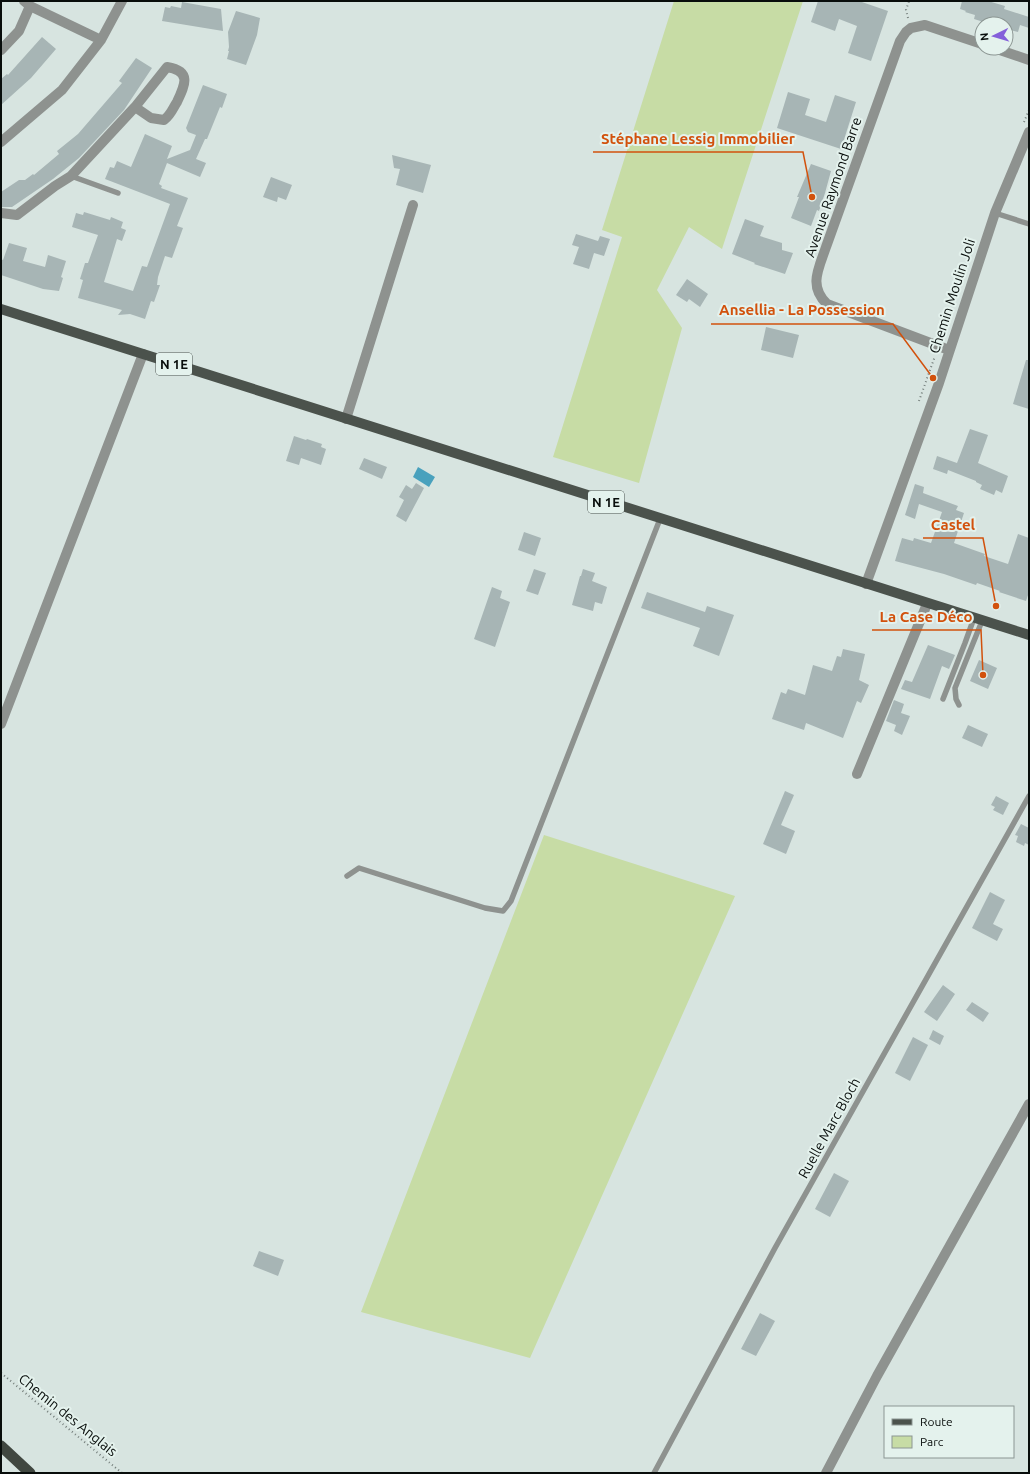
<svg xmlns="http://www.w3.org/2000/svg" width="1030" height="1474" font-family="Ubuntu,sans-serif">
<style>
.green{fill:#c7dca5}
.water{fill:#49a1bd}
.building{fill:#a7b5b5}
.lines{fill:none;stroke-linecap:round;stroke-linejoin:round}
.path{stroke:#737d7a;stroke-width:2;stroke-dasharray:1 3;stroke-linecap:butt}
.service{stroke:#8e928f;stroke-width:5.5}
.minor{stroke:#8e928f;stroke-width:10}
.primary{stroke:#4b524c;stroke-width:10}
.trunk{stroke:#404740;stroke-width:11}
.labels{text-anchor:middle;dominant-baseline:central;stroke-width:4;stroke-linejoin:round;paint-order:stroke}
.shield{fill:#e4f2ed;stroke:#4a524f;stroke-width:1}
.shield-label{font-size:13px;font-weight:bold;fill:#080d0b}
.street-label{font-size:14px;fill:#080d0b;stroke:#e4f2ed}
.leader{fill:none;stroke:#d2510c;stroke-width:1.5}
.callout-dot{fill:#d2510c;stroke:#e4f2ed;stroke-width:1.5}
.callout-label{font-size:15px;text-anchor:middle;font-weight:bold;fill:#d2510c;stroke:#e4f2ed;stroke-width:4;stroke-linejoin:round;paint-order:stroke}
</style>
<rect width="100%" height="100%" fill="#d7e4e0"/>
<path class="green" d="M674,1H803L722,249L689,227L657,290L682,328L639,483L553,457L622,237L602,230Z
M544,835L735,896L530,1358L361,1312Z"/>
<path class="water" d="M418,467L435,477L429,487L413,477Z"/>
<path class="building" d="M818,1H859L888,11L871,61L848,53L857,26L839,19L835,31L811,22Z
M962,1H988L1005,6L1004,9L1029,17V28L1020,25L1018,32L1006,29V24H990L974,19L975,15L965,12L966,11L960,9Z
M182,2L221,9L223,31L162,21L165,7L170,8L171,6L181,8Z
M236,11L260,18L257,35L246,65L227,59L229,51H228L229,47L228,32Z
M42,37L56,49L31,78L1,105V79L7,74L8,75Z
M136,58L152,68L124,110L79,158L53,179L12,207H1V192L19,180H25L33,174L34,175L59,154L57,151L78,134L122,83L119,81Z
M203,85L227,94L222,108L220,107L207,139H205L196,159L206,163L200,177L167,163L159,184L162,186L161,188L188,198L177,226L183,228L172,258L165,256L158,277L157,285H160L154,302L151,301L145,319L130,314L118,315L122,310L78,298L83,280L80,279L85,263H88L98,235L72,227L76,213L83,215L84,212L110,220L111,217L123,222L121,228L126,230L122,241L117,239L104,282L133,291L142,266L147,267L170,204L105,179L110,167L114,168L117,161L131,167L145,134L172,146L167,159L190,150L196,135L188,132L186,128Z
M788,92L810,99L805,115L826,122L835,95L856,102L841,149L777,128Z
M392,155L431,165L423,193L396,185L400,169L394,168Z
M811,164L831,171L825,193L819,211L817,210L811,226L791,218L799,197H797Z
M271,177L292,185L286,200L278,197L277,202L263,197Z
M745,219L764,226L760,236L782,243V250L793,253L785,274L754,264L755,263L732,254Z
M576,234L598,241L600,236L610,239L604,256L594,253L589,269L573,264L579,247L572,245Z
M9,243L27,248L23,261L45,267L48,255L66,261L61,277L63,278L59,291L43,289L1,275V259L3,260Z
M687,279L708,294L700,307L689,299L687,302L676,295Z
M766,327L799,335L793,358L761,350Z
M1026,360H1029V409L1013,404Z
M970,429L988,435L978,463L1008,476L1002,493L996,490L994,495L980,489L982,485L976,482V481L948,470L947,474L933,469L937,456L957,463Z
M294,436L306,440L307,439L322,444L321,447L326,449L321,465L301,458L299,465L286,461Z
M364,458L387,467L382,479L359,469Z
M416,483L424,488L406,522L396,516L404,500L399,497L406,485L412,489Z
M915,484L924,487L923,493L958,506L956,510L964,513L954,543L985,554L984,556L1008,564L1018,534L1029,538V592L1026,601L999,592L1000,591L977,583L976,585L944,574L895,561L902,538L913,541L914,538L931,543L942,512L919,504L915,519L905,515Z
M524,532L541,538L535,556L518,550Z
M534,569L546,573L538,595L526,591Z
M583,569L595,573L592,581L607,587L602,604L595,602L593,611L572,605L580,576H581Z
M492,587L502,591L500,598L510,602L495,647L474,639Z
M647,592L705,612L707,606L734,615L719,656L693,646L700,628L641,608Z
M928,645L955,655L949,669L942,666L930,699L901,689L905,680L912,682Z
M843,649L865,654L859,680L869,685L861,703L857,701L843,738L806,723L804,730L772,719L781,692L786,694L788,689L805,695L813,665L832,671L837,656L841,657Z
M979,660L997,668L988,689L970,681Z
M894,700L904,704L901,713L910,716L902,735L894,731L896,725L886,721Z
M968,725L988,734L982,747L962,738Z
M785,791L794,795L781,825L795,831L786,854L763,844Z
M996,796L1009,803L1003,815L993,810L995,807L991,805Z
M1021,824L1029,828V845L1025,843L1024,846L1016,842L1018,836L1015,835Z
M990,892L1005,900L993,924L1003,929L997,941L972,928Z
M943,985L955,994L937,1021L924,1012Z
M972,1002L989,1013L983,1022L966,1010Z
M933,1030L944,1036L940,1045L929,1039Z
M913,1037L928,1045L910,1081L895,1073Z
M834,1173L849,1181L830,1217L815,1209Z
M259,1251L284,1260L278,1276L253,1266Z
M760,1313L775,1321L756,1356L741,1349Z"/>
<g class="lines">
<path class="path" d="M274,1H279
M908,18L906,10L909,1
M1024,122L1029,110
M919,401L935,356
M1,1373L122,1473"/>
<path class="service" d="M71,176L118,193
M995,213L1029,224
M943,699L965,643L974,618
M959,705L956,699L955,688L982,621
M347,876L359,868L485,908L503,911L511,901L660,519
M654,1473L775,1248L1029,796"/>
<path class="minor" d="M24,1L30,6L101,40
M994,48L1029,60
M1,50L19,31L30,6
M1,142L62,90L101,40L122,1
M1,213L17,215L55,186L71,176L135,107L167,67C192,71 185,85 177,102C173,108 171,115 164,120L151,118L135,107
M949,350L827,304C808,286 819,268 826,247L900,41L906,32L911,28L925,25L982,44
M346,419L413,205
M866,584L939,383L995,213L1029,132
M1,724L143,354
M857,774L927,604
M826,1473L877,1376L1029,1104"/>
<path class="primary" d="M1,309L1029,635"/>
<path class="trunk" d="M1,1446L30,1473"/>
</g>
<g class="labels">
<g class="shield">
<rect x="156" y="353" width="36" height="22" rx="3"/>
<rect x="588" y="491" width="36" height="22" rx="3"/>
</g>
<g class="shield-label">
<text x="174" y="364">N 1E</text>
<text x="606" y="502">N 1E</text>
</g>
<g class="street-label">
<text transform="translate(833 187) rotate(-71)">Avenue Raymond Barre</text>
<text transform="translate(952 296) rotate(-72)">Chemin Moulin Joli</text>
<text transform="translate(829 1128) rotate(-61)">Ruelle Marc Bloch</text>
<text transform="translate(68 1415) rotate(39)">Chemin des Anglais</text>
</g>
</g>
<path class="leader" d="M812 197L803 152H593M933 378L893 324H711M996 606L983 538H923M983 675L981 630H872"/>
<g class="callout-dot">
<circle cx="812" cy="197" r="4"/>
<circle cx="933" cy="378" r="4"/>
<circle cx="996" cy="606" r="4"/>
<circle cx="983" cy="675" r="4"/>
</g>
<g class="callout-label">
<text x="698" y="144">Stéphane Lessig Immobilier</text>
<text x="802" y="315">Ansellia - La Possession</text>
<text x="953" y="530">Castel</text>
<text x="926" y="622">La Case Déco</text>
</g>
<rect width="1030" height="1474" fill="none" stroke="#080d0b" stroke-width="4"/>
<rect x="884" y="1406" width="130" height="52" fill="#e4f2ed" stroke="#8c9693"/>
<rect x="892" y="1419" width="20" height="6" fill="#4b524c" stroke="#8c9693"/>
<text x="920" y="1426" font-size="12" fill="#080d0b">Route</text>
<rect x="892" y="1436" width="20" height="12" fill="#c7dca5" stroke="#8c9693"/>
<text x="920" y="1446" font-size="12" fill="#080d0b">Parc</text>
<g transform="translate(994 36) rotate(265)"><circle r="19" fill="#e4f2ed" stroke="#8c9693"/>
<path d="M0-3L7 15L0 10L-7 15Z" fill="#845fda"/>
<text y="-6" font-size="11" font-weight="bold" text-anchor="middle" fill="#080d0b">N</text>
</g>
</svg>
